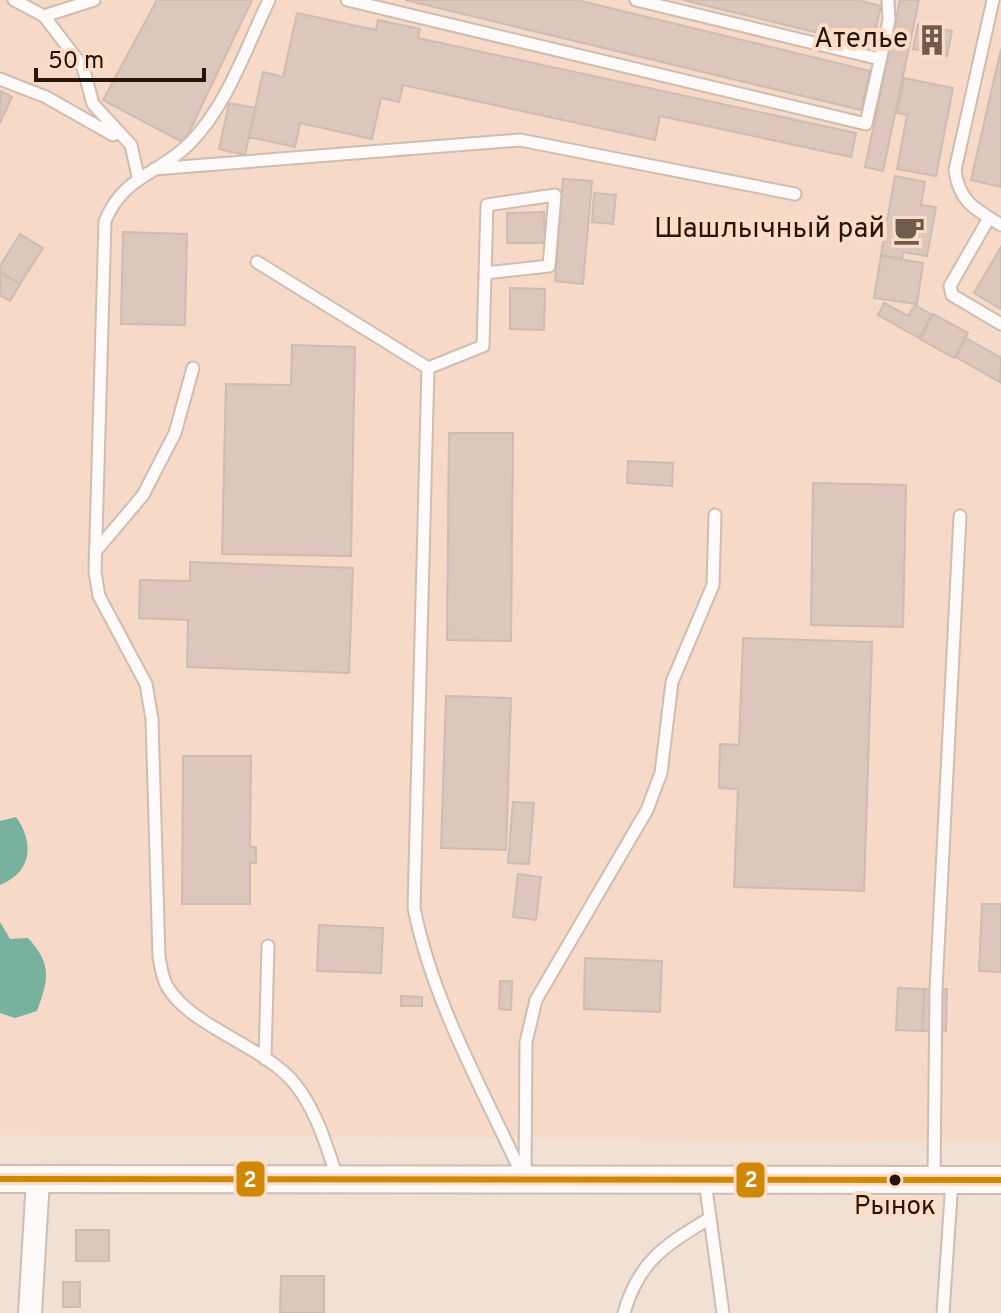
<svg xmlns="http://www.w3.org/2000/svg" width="1001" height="1313" font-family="Overpass,sans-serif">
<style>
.built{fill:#f6d9c7}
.water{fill:#79b19f}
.building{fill:#ddc7bd;stroke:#cebbb2;stroke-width:2}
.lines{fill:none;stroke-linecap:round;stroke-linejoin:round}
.service-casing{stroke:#cfbdb1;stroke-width:15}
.minor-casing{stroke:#cfbdb1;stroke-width:26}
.tertiary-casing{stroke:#cfbdb1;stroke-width:30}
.service{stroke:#fdfaf9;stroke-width:11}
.minor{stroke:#fdfaf9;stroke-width:22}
.tertiary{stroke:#fdfaf9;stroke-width:26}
.bus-1-casing{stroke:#feddc7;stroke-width:12}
.bus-1{stroke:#ce8901;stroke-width:6}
.bus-dot{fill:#291507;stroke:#feddc7;stroke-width:3}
.labels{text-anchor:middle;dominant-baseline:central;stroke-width:8;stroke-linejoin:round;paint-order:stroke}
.bus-label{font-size:26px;fill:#291507;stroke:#feddc7}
.poi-label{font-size:28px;fill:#291507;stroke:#feddc7;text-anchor:end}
.line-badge{stroke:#feddc7;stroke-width:3}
.badge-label{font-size:22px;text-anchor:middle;font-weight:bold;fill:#fff}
</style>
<rect width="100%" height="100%" fill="#f1e0d4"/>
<path class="built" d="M0,0H1001V1141L0,1135Z"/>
<path class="water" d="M16,817C34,842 33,872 0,885V821Z
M0,922L10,939L28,938C52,964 49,979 37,1011L15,1018L0,1013Z"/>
<path class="building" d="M157,0H252L184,143L103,100Z
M405,0H577L870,71L861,110Z
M683,0H857L881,6L872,46Z
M900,0H919L883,171L865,167Z
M297,13L376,30L378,20L420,29L418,38L856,133L851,157L660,116L655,140L403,85L399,102L381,98L372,139L300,123L295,147L249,137L263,72L283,77Z
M918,24L952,31L947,56L913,49Z
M1001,49V187L971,180Z
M904,78L953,88L936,176L897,169L907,115L897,113Z
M0,91L12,97L0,123Z
M229,103L255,108L245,155L219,149Z
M895,176L925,182L921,205L936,207L927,256L903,252L902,259L881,255Z
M563,179L592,181L583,284L555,281Z
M594,193L616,195L613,224L592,222Z
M544,212L545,243H507V213Z
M123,232L187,234L185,325L121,324Z
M20,234L43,248L20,284L0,272V266Z
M1001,247V309L974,293Z
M881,256L923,263L917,304L874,298Z
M0,272L20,284L10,301L0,295Z
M510,288L545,289L544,330L510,329Z
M884,303L908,316L915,305L932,315L919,338L878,315Z
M933,314L968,333L954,358L920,339Z
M966,338L1001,358L1000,382L956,357Z
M292,345L355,347L351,556L222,554L226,384L291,385Z
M449,433H513L511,641L447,640Z
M628,461L673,463L672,486L627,483Z
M813,483L906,485L903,627L811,625Z
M190,562L353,568L349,673L187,667L188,620L139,618L140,580L190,581Z
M743,638L872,642L864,891L734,887L738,789L719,788L720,744L739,745Z
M446,696L511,698L506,850L441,848Z
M183,756H251L250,847H256V863H250V904H182Z
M513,802L534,803L529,864L508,863Z
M518,874L541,877L536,920L513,917Z
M982,904H1001V972L979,971Z
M319,925L383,928L381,973L317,971Z
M585,958L662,961L660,1012L584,1009Z
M500,981H512L511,1010L499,1009Z
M898,988L924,989L923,1031L896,1030Z
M924,989H947L946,1031H923Z
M401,996L422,997V1006H401Z
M76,1230H109V1261H76Z
M281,1276H324V1313H280Z
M63,1282H80V1307H63Z"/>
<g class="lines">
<defs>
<path id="service" d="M14,0L44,16L83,67L93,104L131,145L138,176
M269,0C246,48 227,106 189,144C158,175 124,175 105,221L95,572L99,596L146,684L152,719L159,957C161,966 162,978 167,986C190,1027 265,1046 295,1084C317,1111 327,1148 338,1180
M347,0L866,124L889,20L888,0
M636,0L880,59
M993,0L955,170C959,202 975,209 1001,225
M44,16L94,0
M0,79L46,97L113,135
M154,169L520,140L795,194
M989,218L950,286L952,295L1001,324
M257,262L428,368
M485,273L549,266L555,195L487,205L483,346L428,368L414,908C433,1003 484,1092 524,1179
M95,552L143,495L175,433L193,368
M265,1059L268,946
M525,1175L526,1042L536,1000L647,810L661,773L672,682L713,585L715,515
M934,1179L936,989L960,516
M705,1181L723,1313
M624,1313C639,1260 666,1245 710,1218
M943,1313L952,1181"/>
<path id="minor" d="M30,1313L38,1179"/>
<path id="tertiary" d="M0,1179L1001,1180"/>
</defs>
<use href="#service" class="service-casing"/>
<use href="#minor" class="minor-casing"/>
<use href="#tertiary" class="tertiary-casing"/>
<use href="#service" class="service"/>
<use href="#minor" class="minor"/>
<use href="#tertiary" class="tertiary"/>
<defs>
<path id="bus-1" d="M0,1179L1001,1180"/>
</defs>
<use href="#bus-1" class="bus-1-casing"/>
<use href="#bus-1" class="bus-1"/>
</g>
<defs>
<symbol id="building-bare" viewBox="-9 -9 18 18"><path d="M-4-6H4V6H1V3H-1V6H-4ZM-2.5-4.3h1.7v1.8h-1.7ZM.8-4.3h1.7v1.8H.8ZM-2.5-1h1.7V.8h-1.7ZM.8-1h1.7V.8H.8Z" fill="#6f5c4f" stroke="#feddc7" stroke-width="2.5" paint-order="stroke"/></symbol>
<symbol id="cafe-bare" viewBox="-9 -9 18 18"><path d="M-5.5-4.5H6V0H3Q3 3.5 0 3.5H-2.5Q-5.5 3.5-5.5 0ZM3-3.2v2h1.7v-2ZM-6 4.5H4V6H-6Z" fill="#6f5c4f" stroke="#feddc7" stroke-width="2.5" paint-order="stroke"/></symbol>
</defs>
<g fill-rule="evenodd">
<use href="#building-bare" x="910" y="18" width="44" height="44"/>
<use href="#cafe-bare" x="887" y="208" width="44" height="44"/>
</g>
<circle class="bus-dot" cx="895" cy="1180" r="7"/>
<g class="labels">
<g class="bus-label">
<text x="895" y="1207">Рынок</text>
</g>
<g class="poi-label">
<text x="908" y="40">Ателье</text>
<text x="885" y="230">Шашлычный рай</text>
</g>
</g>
<g class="line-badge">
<rect x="235" y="1160" width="31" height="38" rx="8" fill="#ce8901"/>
<rect x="735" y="1161" width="31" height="38" rx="8" fill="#ce8901"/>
</g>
<g class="badge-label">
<text x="250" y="1187">2</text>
<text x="751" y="1187">2</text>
</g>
<path d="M36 68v12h168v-12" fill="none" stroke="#291507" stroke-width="4"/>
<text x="48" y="68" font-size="24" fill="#291507" stroke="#feddc7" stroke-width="6" paint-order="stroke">50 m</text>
</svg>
